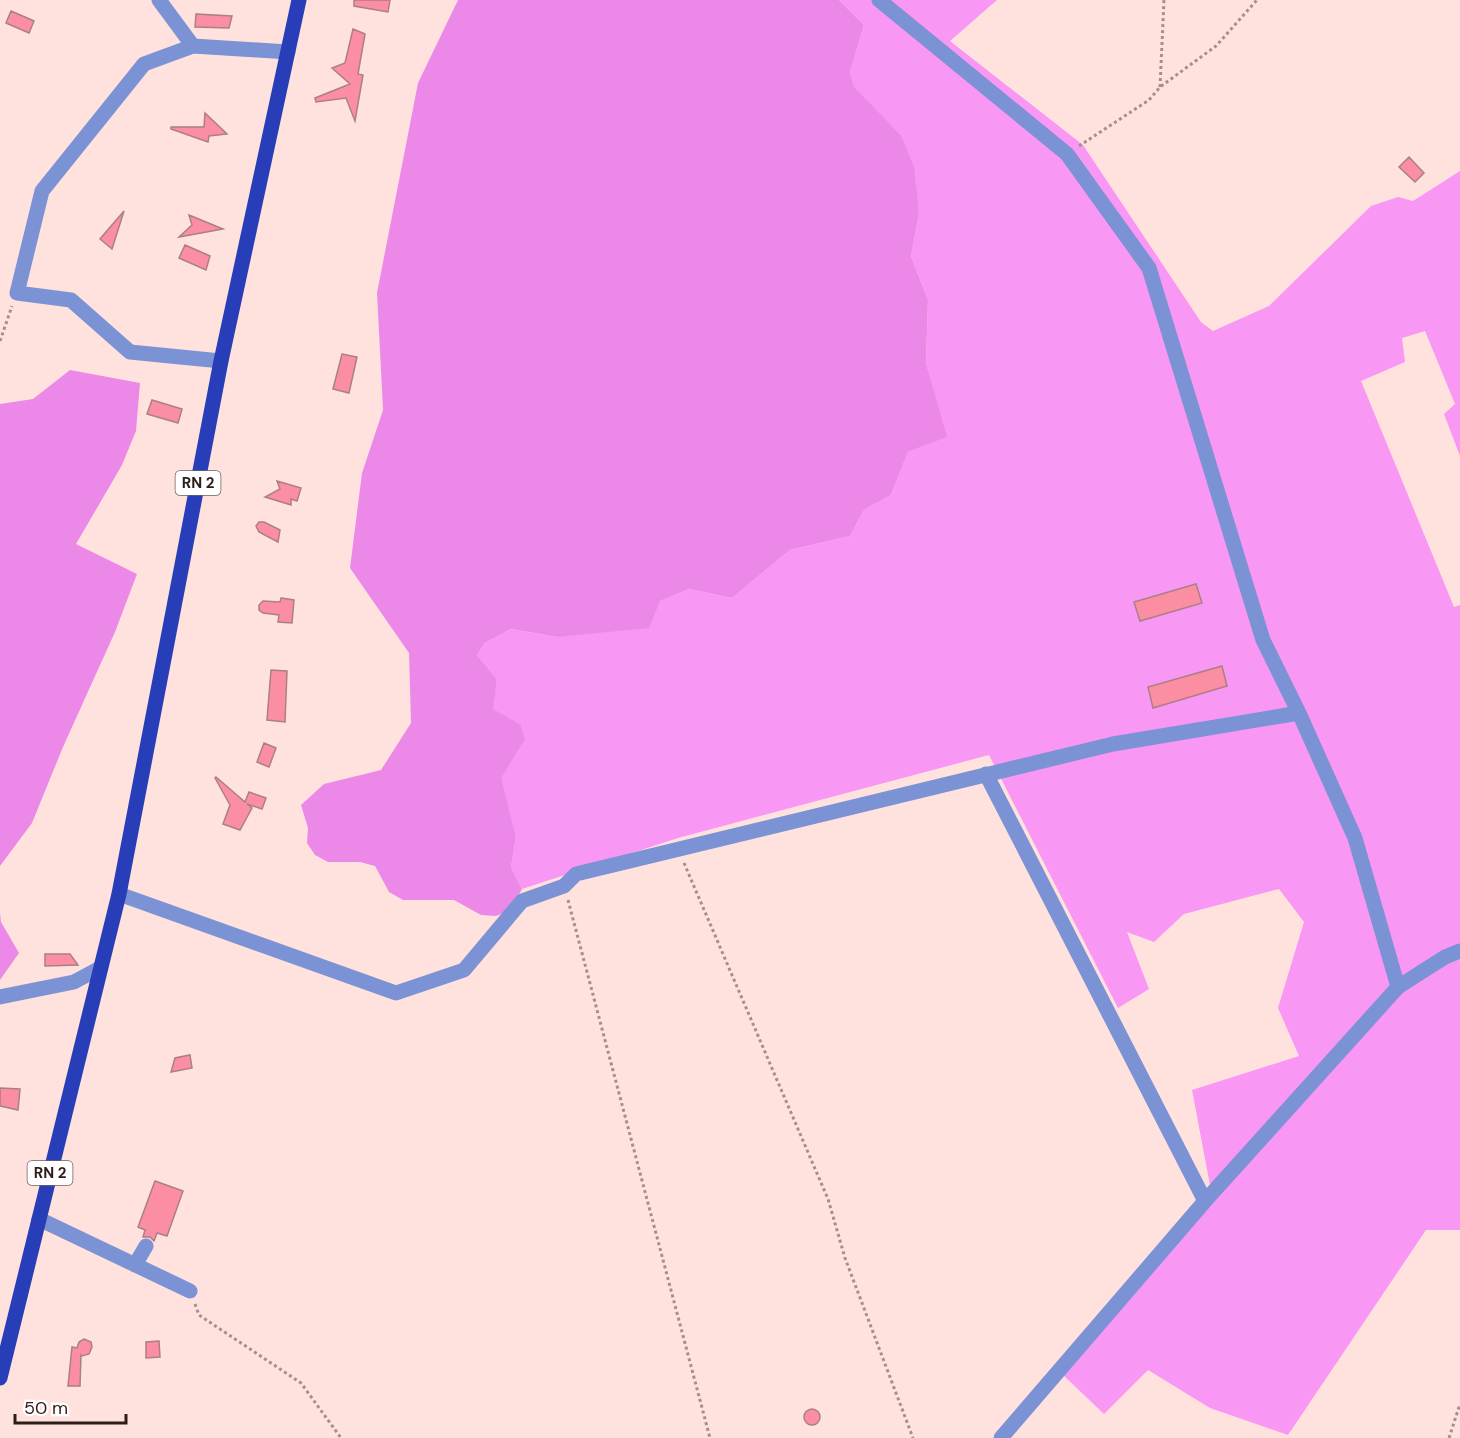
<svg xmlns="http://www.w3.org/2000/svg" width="1460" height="1438" font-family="'DM Sans',sans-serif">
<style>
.green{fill:#f997f4}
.forest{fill:#ec89e8}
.building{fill:#fc8ea3;stroke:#aa7f85;stroke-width:1.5}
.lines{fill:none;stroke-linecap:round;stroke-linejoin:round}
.path{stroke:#a68e8b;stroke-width:3;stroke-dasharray:3 3;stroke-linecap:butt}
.minor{stroke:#7b92d4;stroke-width:15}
.major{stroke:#283db8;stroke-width:15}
.labels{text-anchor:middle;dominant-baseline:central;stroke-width:4.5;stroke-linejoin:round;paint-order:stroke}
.shield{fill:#fff;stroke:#6d615f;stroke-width:1.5}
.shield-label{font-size:15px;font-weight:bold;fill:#2e1d1b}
</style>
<rect width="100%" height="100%" fill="#ffe2dd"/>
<path class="green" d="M839,0H997L950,41L1083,145L1201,322L1213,331L1269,306L1371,206L1398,197L1413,201L1460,171V456L1444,414L1455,404L1425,331L1402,338L1405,362L1361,381L1454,607L1460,605V1230H1426L1288,1435L1210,1408L1148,1370L1104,1414L1061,1373L1213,1201L1192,1090L1299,1056L1278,1008L1304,922L1279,889L1184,914L1154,942L1127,932L1149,989L1118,1008L989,755L678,838L522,889L511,867L516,837L500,778L520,724L492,709L497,679L477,655L485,643L511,629L557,637L660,601L689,589L732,598L790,550L850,536L864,510L891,495L908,452L946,437L926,363L928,300L911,256L919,213L901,135L854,88L850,72L864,25Z"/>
<path class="forest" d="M458,0H839L864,25L850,72L854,87L901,135L914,167L919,213L911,256L928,300L926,363L947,437L908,452L891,495L864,510L850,536L790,550L732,598L689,589L660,601L649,628L557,637L511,629L485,643L477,655L497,679L493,709L520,724L525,739L501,778L516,837L511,867L522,889L511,910L496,916L481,915L454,900H403L389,892L375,866L360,862H328L315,855L307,843L308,828L301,805L324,784L381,770L411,723L409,653L350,568L362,473L383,410L377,293L418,83Z
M70,370L140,383L136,431L122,465L76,544L137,574L115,632L63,747L32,823L0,866V404L33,399Z
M0,913L1,922L19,953L0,980Z"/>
<path class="building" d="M354,0H390L388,12L354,6Z
M11,11L34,21L29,33L6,23Z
M196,14L232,16L229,28L195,27Z
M353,29L365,34L358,74L363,75L355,121L346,98L316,102L315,98L350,84L332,68L345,63Z
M205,113L227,134L209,136L208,142L171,129V127H204Z
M1409,157L1424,173L1415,182L1399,167Z
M124,211L112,249L100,239Z
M189,215L223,229L179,237L192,225Z
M185,245L210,256L206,270L179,258Z
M342,354L357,357L349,393L333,389Z
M152,400L182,409L178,423L147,414Z
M277,481L301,488L297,501L291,499V505L265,497L280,489Z
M259,522H264L280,530L278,542L259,532L256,526Z
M1196,584L1202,603L1140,621L1134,602Z
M281,598L294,600L292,623L278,622L279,615L263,613L259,610V605L263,601L280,602Z
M1222,666L1227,686L1153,708L1148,687Z
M271,670L287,671L285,722L267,720Z
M264,743L276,748L269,767L257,762Z
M216,777L245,802L249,792L266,798L262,809L247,804L252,808L240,830L223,824L230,805L215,778Z
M45,954H70L78,965L45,966Z
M190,1055L192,1068L171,1072L175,1058Z
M0,1088L20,1089L18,1110L0,1106Z
M155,1181L183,1191L167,1236L157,1233L154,1241L150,1237H143L145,1230L138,1227Z
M84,1339L91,1342L92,1347L89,1354L82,1356L81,1355L80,1386H68L72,1347L77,1348L79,1342Z
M159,1341L160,1357L146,1358V1342Z
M804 1417a8 8 0 1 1 16 0a8 8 0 1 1-16 0Z"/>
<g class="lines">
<path class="path" d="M1160,87L1164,0
M1079,146L1149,100L1160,87L1216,46L1257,0
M0,341L12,306
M684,863L828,1199L845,1258L913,1438
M568,900L710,1438
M195,1304L199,1315L301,1383L341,1438
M1449,1438L1460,1404"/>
<path class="minor" d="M159,0L193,46L288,52
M879,0L1067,154L1149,268L1263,640L1299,713L1355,838L1398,987L1205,1201L1001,1438
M193,46L144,64L42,191L17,293L71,300L130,352L221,361
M986,774L1205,1201
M119,894L396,993L464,970L522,901L564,886L576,874L1113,744L1299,713
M1398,987L1445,957L1460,951
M0,997L74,982L100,968
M39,1219L190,1291
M135,1265L146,1246"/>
<path class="major" d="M0,1378L119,894L221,361L299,0"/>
</g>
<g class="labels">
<g class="shield">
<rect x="175.5" y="471" width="45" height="24" rx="4.5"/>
<rect x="27.5" y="1161" width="45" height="24" rx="4.5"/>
</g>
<g class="shield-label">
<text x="198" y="483">RN 2</text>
<text x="50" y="1173">RN 2</text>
</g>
</g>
<path d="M15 1414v9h111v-9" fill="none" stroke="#2e1d1b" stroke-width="3"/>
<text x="24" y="1414" font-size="18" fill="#2e1d1b" stroke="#ffffff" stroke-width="4.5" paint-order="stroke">50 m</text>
</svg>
